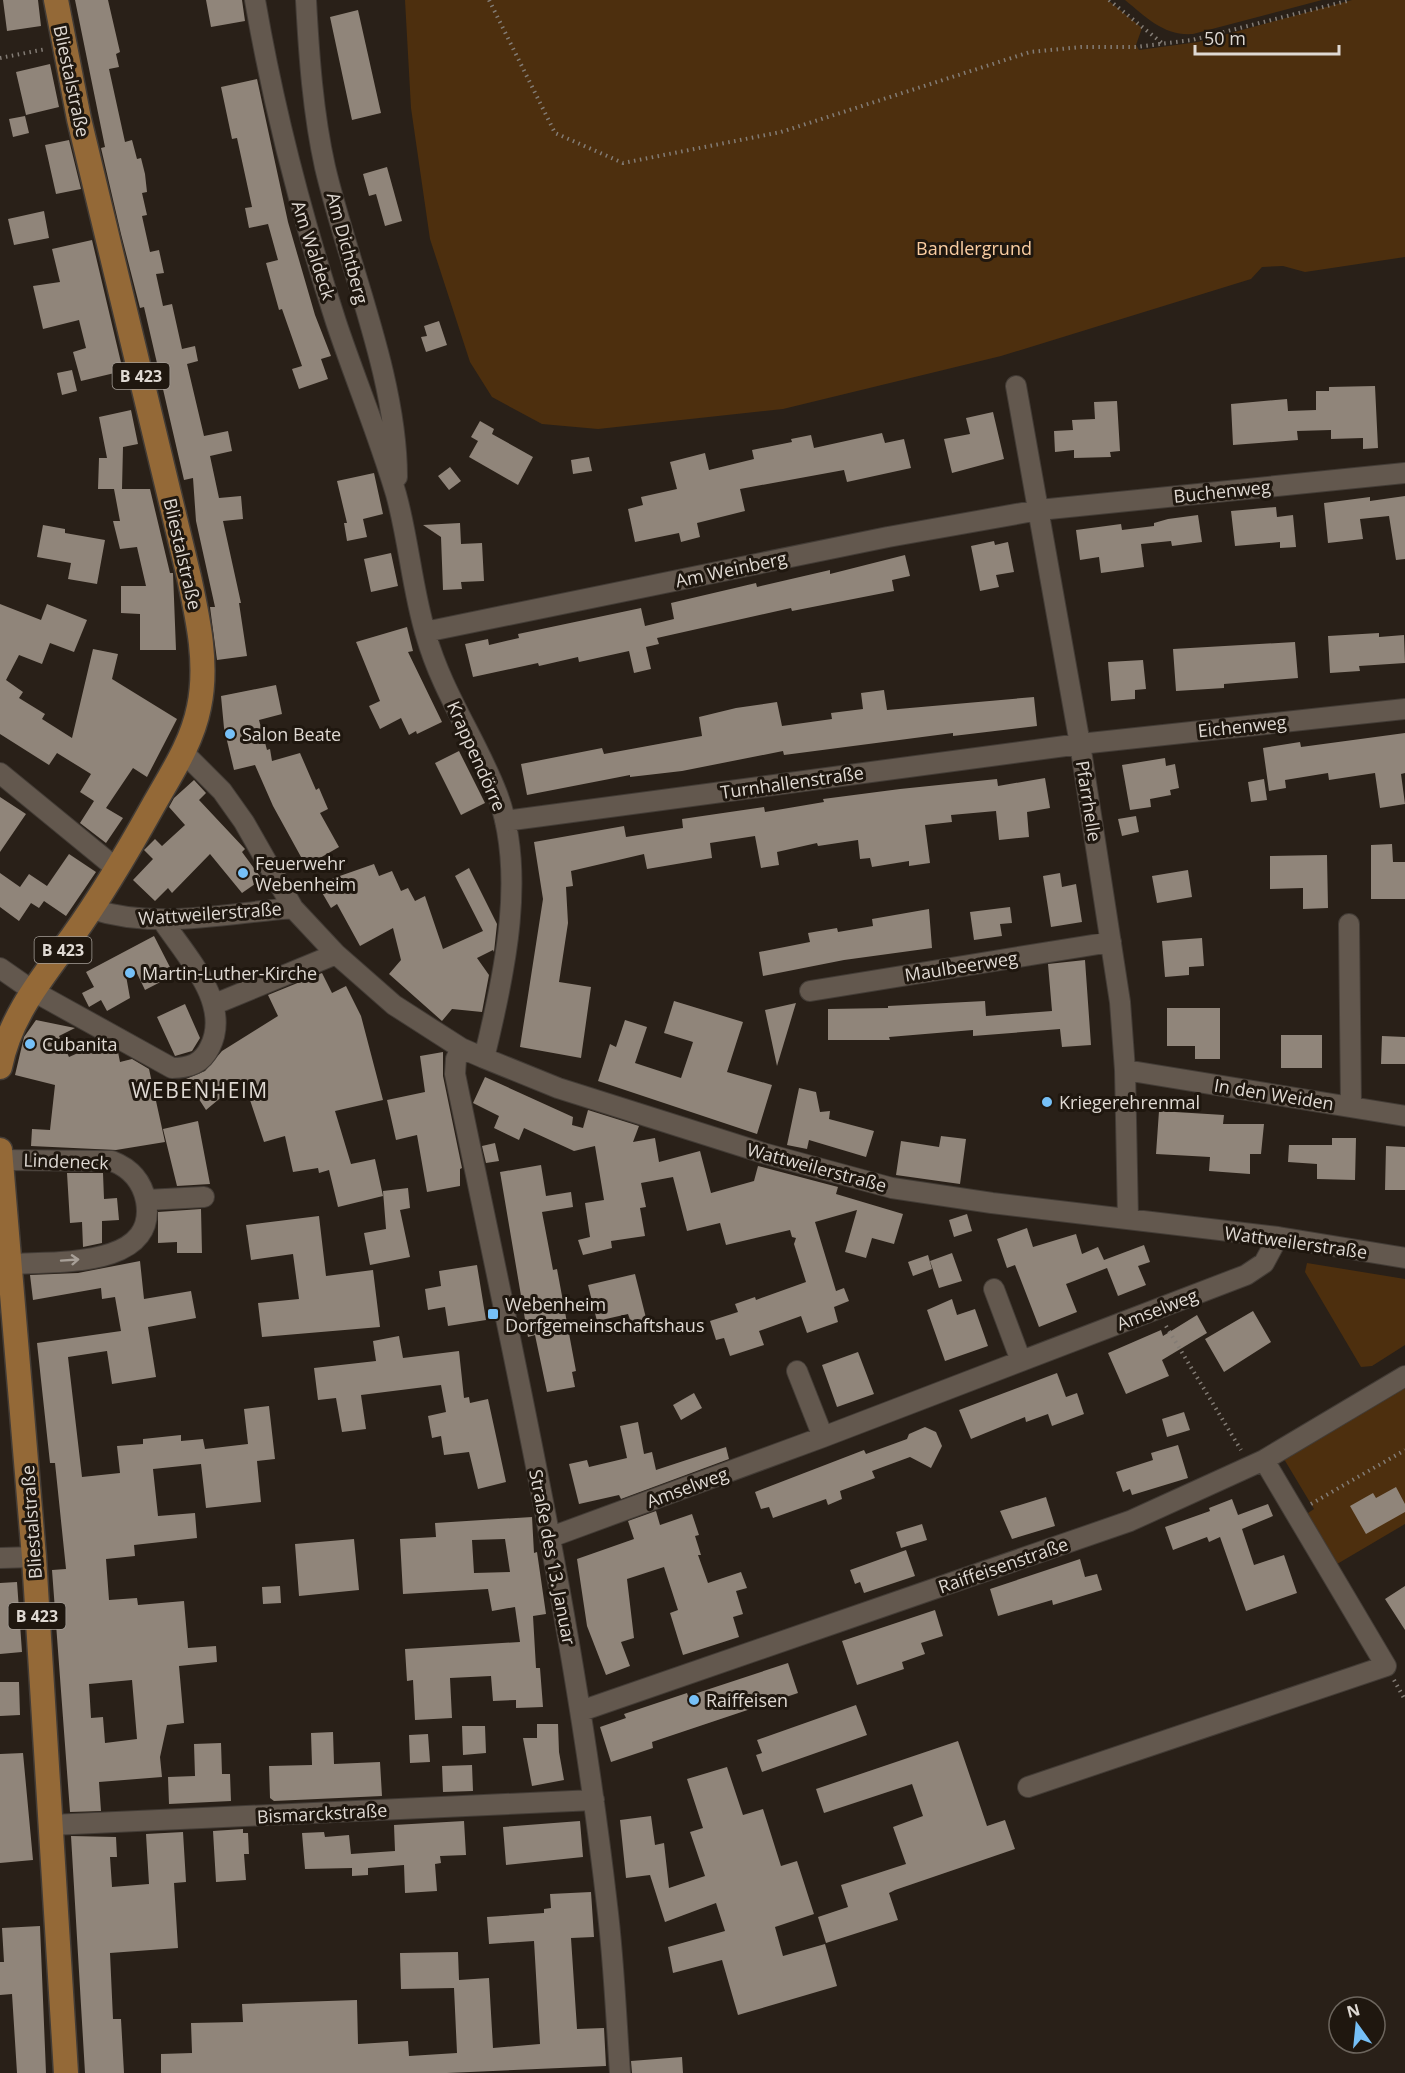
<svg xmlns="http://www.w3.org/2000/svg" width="1405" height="2073" font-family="'Open Sans',sans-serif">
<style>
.green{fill:#4d2f0e}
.building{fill:#90857a;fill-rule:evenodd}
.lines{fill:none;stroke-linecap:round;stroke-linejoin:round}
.minor-casing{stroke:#433c36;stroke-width:22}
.major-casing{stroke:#433c36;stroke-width:27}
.path{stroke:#837c75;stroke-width:4;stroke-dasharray:1.5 4.5;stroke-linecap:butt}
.minor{stroke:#63584e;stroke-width:20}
.major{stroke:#946937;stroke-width:24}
.oneway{stroke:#a79f97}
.poi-dot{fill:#76c0f7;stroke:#1f170f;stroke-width:2}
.labels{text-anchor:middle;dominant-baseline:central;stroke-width:6;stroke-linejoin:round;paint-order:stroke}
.shield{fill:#1f170f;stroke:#a59f98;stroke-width:1.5}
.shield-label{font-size:16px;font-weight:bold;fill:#dfd9d3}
.street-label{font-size:18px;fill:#dfd9d3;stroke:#1f170f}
.park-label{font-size:18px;fill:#fbcea2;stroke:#1f170f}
.poi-label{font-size:18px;fill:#dfd9d3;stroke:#1f170f;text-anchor:start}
.quarter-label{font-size:21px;letter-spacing:1.5px;fill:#dfd9d3;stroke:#1f170f}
</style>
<rect width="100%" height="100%" fill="#292018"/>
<path class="green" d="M405,0H1108L1142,28L1136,45L1139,50L1198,42L1352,0H1405V257L1305,272L1283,266L1262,267L1251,279L1001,356L783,409L598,429L542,424L492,397L470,362L430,239L411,108Z
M1125,0H1322L1193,34C1164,36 1147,18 1125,0Z
M1307,1263L1405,1279V1345L1372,1366L1361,1367L1305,1272Z
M1405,1388V1524L1332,1567L1302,1517L1314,1509L1284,1459Z"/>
<path class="building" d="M3,0H38L41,26L7,31Z
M75,0H108L120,52L116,54L119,67L109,69L125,142L132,140L137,159L141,158L145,174L147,192L142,193L147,215L142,216L150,252L159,250L164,273L156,274L163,306L172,304L182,349L195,346L198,361L187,364L204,436L228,431L232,451L210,456L219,498L241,496L243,519L223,521L241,603H239L247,656L217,660L210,607H215L196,521L193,478L184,480L144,307L140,308L121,234L101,148L105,147Z
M206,0H242L245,21L211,27Z
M358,10L381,113L352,120L330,17Z
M50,64L59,107L26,115L16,72Z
M257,79L288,222L315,315L331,356L321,359L328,379L299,389L292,369L302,366L282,309L279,310L266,263L278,260L268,224L249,228L245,208L252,207L237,138L232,139L221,87Z
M25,116L29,133L13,137L9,119Z
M69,140L81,189L56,194L45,145Z
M387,167L402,221L385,226L376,194L369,196L363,174Z
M44,211L49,238L14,245L8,219Z
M92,240L123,371L81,381L73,352L86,348L79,320L43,329L33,286L60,282L52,249Z
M439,321L447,345L426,352L421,337L427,336L424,326Z
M72,370L77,391L62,395L57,373Z
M1375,386L1378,448L1363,449V438L1331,439V430L1297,431L1298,440L1233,445L1231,404L1287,399L1288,411L1316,410V391H1329V387Z
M1117,401L1120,451L1110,452L1111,457L1074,458V450L1055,452L1054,431L1073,430L1072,420L1095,419L1094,402Z
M131,410L138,444L123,447L122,489H150L170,573H173L176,650H140V614L121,613V586H146L137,547L120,549L113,521H120L114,489H98L99,458H107L99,417Z
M993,412L1004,459L952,473L944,439L970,434L966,418Z
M480,421L494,429L492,434L533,457L518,485L469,457L478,441L471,437Z
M882,433L885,443L904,439L911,468L847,482L844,470L740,489L745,511L697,523L700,537L681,542L679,533L635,542L628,509L643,505L641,497L677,489L670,462L705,453L709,470L754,459L752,450L792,442L791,439L811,435L814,448Z
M589,457L592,471L573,474L571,460Z
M450,467L461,481L449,490L438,476Z
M374,473L383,514L363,519L367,537L347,541L344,523H347L337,481Z
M1405,496V559L1396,560L1389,516L1360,519L1363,539L1328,543L1324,503L1370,497V501Z
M1276,507L1277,517L1293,515L1296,547L1280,548V542L1235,546L1231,511Z
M1198,515L1202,542L1172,546L1171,541L1141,544L1144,567L1101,573L1099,557L1080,560L1076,530L1121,524L1122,530L1154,526V523L1168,519Z
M460,523L461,544L482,543L484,581L461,582L462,589L443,590L441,537L423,525Z
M43,525L65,529V533L105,540L97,584L68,579L71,563L37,557Z
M994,541L995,545L1008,542L1014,572L996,575L999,587L980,591L971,546Z
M391,553L398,586L371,592L364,559Z
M905,555L910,576L892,580L894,591L792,611L791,608L657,638L659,644L646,647L651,669L634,673L629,651L579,662L578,657L539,666L538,663L473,677L465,644L488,639L489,645L519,638L518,634L641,608L645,626L674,619L671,603L756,583L757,587L830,570V574Z
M0,604L41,620L47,604L87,620L74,652L50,643L42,664L19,655L6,680L23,692L19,698L45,714L42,719L72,738L93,649L118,654L112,679L177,719L147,777L133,768L106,808L123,818L106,843L80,823L94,801L80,792L91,774L57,753L49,765L0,734Z
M407,627L413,651L408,652L442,722L417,734L416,731L409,735L401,718L380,729L369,706L380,701L356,642Z
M1379,633V637L1404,635L1405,663L1359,666L1360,671L1330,673L1328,636Z
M1295,642L1298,678L1224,684V688L1176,691L1173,649Z
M1143,660L1146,689L1135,690V699L1111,701L1108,662Z
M276,685L282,714L259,720L267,750L270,749L272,761L300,753L316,790L319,788L328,809L320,813L339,847L306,866L273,806L255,765L234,770L224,728L221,696Z
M884,690L887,710L1034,697L1037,726L953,736V733L784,755L783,751L682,771L630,777V775L527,795L521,764L602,748L604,754L702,736L699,717L736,708L777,702L782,726L832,719L831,713L863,709L861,693Z
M1405,733V773L1401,774L1405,804L1380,808L1375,773L1329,780L1328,773L1285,780L1286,788L1269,791L1263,748L1300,742L1301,747Z
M459,751L485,803L461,815L435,763Z
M1165,758L1166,766L1175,764L1179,788L1170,790L1171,795L1150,799L1151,807L1130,810L1122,765Z
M1045,778L1050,808L1027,812L1029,837L999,840L996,811L951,815L952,822L925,825L930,863L909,866V861L872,867L870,858L860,859L858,840L818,846L817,843L777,852L779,865L761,868L755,836L710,843L712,858L647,869L644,854L571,871L573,886L566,887L568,923L559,982L591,987L581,1058L520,1047L543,899L534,842L624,826L626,837L683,828L682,819L764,807L765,812L824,802L823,799L900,789L997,779L998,786Z
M1264,779L1267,800L1251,802L1248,782Z
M194,780L206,793L199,800L245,849L242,852L262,879L242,893L210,854L172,893L168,888L155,901L133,880L153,859L144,850L155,839L162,846L185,825L169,807L174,798Z
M0,797L26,814L0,852Z
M1136,816L1139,832L1122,836L1118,819Z
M1392,844L1393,862H1405V899H1371V845Z
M69,854L96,872L66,916L44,901L39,908L31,903L19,921L0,907V873L20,887L29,874L47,886Z
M1327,855L1328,908L1303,909V888L1270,889V856Z
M374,864L379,876L392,871L401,891L408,888L415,901L425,896L443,949L483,931L455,876L469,868L497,924L494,952L493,950L477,958L489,975L482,1012L452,1009L442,1021L389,974L401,960L393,928L360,946L337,904L331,908L317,884Z
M1188,870L1192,897L1157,903L1152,876Z
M1060,873L1062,887L1076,884L1082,922L1051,927L1043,876Z
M1010,907L1012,923L1000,924L1002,936L974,940L970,912Z
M929,909L932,948L844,960L763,976L759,952L810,942L808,933L837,928L838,932L873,926L872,919Z
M154,936L174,975L145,990L134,967L125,970L130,998L107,1011L101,1000L89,1007L82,993L94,987L86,972Z
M1202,938L1204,966L1189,967V975L1165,977L1162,941Z
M1085,960L1091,1045L1062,1047L1060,1029L973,1036V1030L889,1037L890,1040H828V1009L888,1008V1006L985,1001L986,1016L1052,1011L1048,964Z
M322,973L332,993L346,986L361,1016L383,1100L335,1111L351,1164L375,1159L383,1196L338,1207L329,1170L319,1173L318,1168L293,1172L285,1136L264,1142L243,1079L206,1110L186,1079L205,1071L222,1051L278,1016L268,995Z
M674,1001L743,1022L727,1072L772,1085L757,1134L598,1081L610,1044L616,1047L625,1020L647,1027L635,1063L681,1078L693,1042L664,1033Z
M796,1003L777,1066L765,1010Z
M185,1004L200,1038L192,1051L175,1056L157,1017Z
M1167,1008H1220V1059H1195V1046H1167Z
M36,1020L75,1028L59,1036L69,1057L87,1049L88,1053L114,1049L118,1052L120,1062L132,1059L149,1069L165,1142L116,1150L31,1146L32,1129L50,1130L55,1085L15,1075L24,1037Z
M1281,1035H1322V1068H1281Z
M1382,1036L1405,1037V1064H1381Z
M443,1052V1076L462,1168L460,1169V1186L427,1192L417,1135L396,1140L387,1100L425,1092L420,1056Z
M485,1077L573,1117L572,1125L583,1128L588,1110L639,1126L633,1142L655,1138L659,1162L700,1151L711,1193L754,1181L758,1166L838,1187L836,1194L903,1214L894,1244L872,1238L866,1258L845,1252L857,1210L815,1222L836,1291L844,1288L849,1301L834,1307L838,1322L807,1333L801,1316L759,1331L764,1345L730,1356L724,1338L716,1340L710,1321L738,1312L735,1304L755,1297L756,1300L806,1282L794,1244L796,1238L792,1237L790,1230L726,1245L720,1223L687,1231L673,1177L641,1183L646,1207L640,1208L645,1236L611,1241L612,1248L583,1255L578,1240L590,1237L585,1203L604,1200L595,1146L574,1151L524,1128L519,1140L494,1128L499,1116L473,1103Z
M799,1088L816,1092L820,1112L830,1111L829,1119L874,1131L866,1157L809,1140L807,1149L787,1145Z
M1159,1111L1224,1115L1223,1124H1264L1261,1154H1250V1174L1209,1171L1210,1157L1156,1154Z
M198,1121L210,1184L177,1186L163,1129Z
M941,1136L966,1139L960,1184L896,1175L901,1141L939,1147Z
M1332,1138H1356L1355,1180L1317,1179V1164L1288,1162L1289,1145H1332Z
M495,1143L499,1161L486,1163L482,1146Z
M1386,1146L1405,1147V1190H1385Z
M541,1165L546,1196L571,1192L573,1207L542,1212L553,1270L557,1269L576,1371L572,1372L575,1387L547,1392L535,1335L528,1337L500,1172Z
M67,1173H103L104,1199L117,1198L119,1220L102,1221V1243L83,1247L82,1222L70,1223Z
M408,1188L410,1208L400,1210L410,1257L370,1265L364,1233L386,1229L383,1191Z
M201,1209L202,1253H177V1242L158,1243V1212Z
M967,1214L972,1231L954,1237L949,1220Z
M319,1216L326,1276L373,1270L380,1327L262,1337L258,1303L299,1299L293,1254L251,1260L246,1225Z
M1027,1228L1033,1247L1076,1234L1082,1254L1098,1247L1104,1260L1144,1245L1150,1262L1138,1266L1146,1285L1118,1296L1107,1268L1074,1281L1066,1284L1077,1312L1039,1327L1015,1265L1007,1268L997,1239Z
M952,1253L962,1281L939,1288L930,1261Z
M928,1255L932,1269L913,1276L908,1262Z
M140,1261L144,1299L191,1291L196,1318L148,1327L156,1377L112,1384L107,1351L68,1357L82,1477L120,1473L117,1446L143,1444V1439L181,1435V1441L203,1439L205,1449L248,1444L244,1409L269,1406L275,1459L257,1461L261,1502L206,1508L201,1464L153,1469L158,1516L195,1513L197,1538L134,1545L135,1556L106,1559L109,1600L137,1598L138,1605L184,1601L188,1648L216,1646L217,1662L179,1666L184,1723L167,1725L160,1757L162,1777L99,1782L101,1811L70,1812L52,1570L66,1569L55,1463H50L37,1343L121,1331L115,1297L102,1299L101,1288L33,1300L30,1275L78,1273ZM132,1680L137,1739L105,1743L103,1717L91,1718L89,1684Z
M477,1265L486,1320L448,1326L445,1307L428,1310L425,1289L441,1286L439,1271Z
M635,1274L649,1330L635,1334L628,1314L597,1321L588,1285Z
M952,1299L957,1315L975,1309L988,1346L945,1361L927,1310Z
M1253,1311L1271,1342L1224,1372L1205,1339Z
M1197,1315L1207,1333L1162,1360L1169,1376L1126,1394L1108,1353L1161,1330L1163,1336Z
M399,1336L403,1358L459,1351L464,1398L469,1397L470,1403L488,1399L506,1482L478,1489L469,1452L444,1455L441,1436L432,1438L428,1416L446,1412L441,1385L361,1395L366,1429L342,1432L336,1398L318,1400L314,1368L376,1361L373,1341Z
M858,1352L874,1394L837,1407L822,1365Z
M1057,1373L1066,1397L1077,1393L1084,1414L1052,1426L1048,1414L1026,1422L1025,1417L971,1439L959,1410Z
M694,1393L702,1408L681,1420L673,1405Z
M1184,1412L1190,1430L1167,1437L1162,1419Z
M638,1422L644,1454L652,1452L656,1470L726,1447L729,1459L621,1499L619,1495L579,1504L569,1464L587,1460L589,1467L627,1458L620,1426Z
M925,1427L936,1432L942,1446L931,1468L910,1457L872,1471L875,1478L840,1491L842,1499L828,1505L826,1499L773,1518L769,1507L761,1509L755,1492L864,1450L866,1454L907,1439L909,1434Z
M1178,1445L1188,1478L1132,1495L1130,1489L1123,1492L1116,1472L1153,1460L1151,1453Z
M1396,1487L1405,1504V1512L1366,1534L1350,1506L1373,1493L1376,1498Z
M1046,1497L1055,1526L1012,1539L1000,1511Z
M1232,1499L1238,1515L1268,1504L1273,1516L1242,1529L1254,1565L1284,1555L1297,1593L1246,1611L1220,1537L1209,1542L1207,1537L1173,1550L1165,1527L1210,1511L1209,1508Z
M656,1511L660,1525L692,1514L699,1535L695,1536L701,1555H698L708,1583L741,1572L747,1588L736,1591L743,1614L733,1617L739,1637L683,1655L670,1613L678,1610L664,1567L627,1579L634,1638L621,1642L630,1666L606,1675L587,1626L577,1559L634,1539L628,1521Z
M532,1517L534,1553L537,1552L546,1614L533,1616L536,1668H540L543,1707L516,1708V1700L493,1701L491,1676L450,1678L452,1718L415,1720L413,1680L407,1681L405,1649L520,1642L515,1607L492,1611L488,1589L403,1594L400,1539L436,1537L435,1523ZM505,1539L510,1572L474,1573L472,1540Z
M922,1524L927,1540L901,1548L896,1532Z
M354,1539L359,1590L299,1596L295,1544Z
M906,1550L915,1576L864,1593L860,1582L855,1584L850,1570Z
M1080,1559L1085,1577L1097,1574L1102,1590L1053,1605L1052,1600L998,1616L990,1589Z
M17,1582L22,1652L0,1654V1583Z
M280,1586L281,1603L263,1604L262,1587Z
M1405,1586V1630L1385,1599Z
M935,1610L943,1636L921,1643L925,1654L902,1662L904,1669L857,1685L842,1641Z
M788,1663L798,1693L652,1742L653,1748L611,1762L600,1727L626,1718L624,1714L687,1693L688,1696Z
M0,1682H19L20,1715L0,1716Z
M856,1705L867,1735L762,1772L756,1755L762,1753L757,1740Z
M537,1724H558L559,1752L564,1780L532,1786L523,1738H537Z
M462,1726H485L486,1753L463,1755Z
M333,1732L334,1764L380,1762L382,1796L274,1801L270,1798L269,1766L312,1765L311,1733Z
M428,1734L430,1762L410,1763L409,1735Z
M958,1741L987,1826L1005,1820L1015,1849L895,1890L889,1893L898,1920L826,1943L818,1917L848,1907L841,1885L906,1864L893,1827L923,1816L912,1784L824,1813L816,1789Z
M221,1743L222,1774H230L231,1801L169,1804L168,1777L195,1776L194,1744Z
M23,1753L33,1860L0,1863V1754Z
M472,1765L473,1791L443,1792L442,1766Z
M727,1767L743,1815L763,1809L781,1866L797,1861L814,1914L775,1927L783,1956L825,1944L837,1986L738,2015L722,1960L673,1973L668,1947L725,1931L716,1903L665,1922L650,1875L626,1878L620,1820L651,1816L655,1845L664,1843L669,1888L705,1876L690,1832L703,1828L687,1779Z
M464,1821L466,1855L440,1856L441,1863L435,1864L437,1891L405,1893L404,1865L368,1868V1875L352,1876V1868L305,1869L302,1833L324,1832L325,1837L349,1835L351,1854L395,1851L394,1825Z
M580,1821L583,1857L506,1865L503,1827Z
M243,1829V1833H248L249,1854H244L246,1880L216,1882L213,1831Z
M183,1832L186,1882L174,1883L178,1948L110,1953L113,2019H121L124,2073H85L71,1836L116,1837L117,1857H110L112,1887L149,1884L146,1834Z
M591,1892L594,1937L571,1938L577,2029L604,2028L606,2066L447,2073H161V2054L192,2053L191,2023L243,2022L242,2004L357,2000L358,2044L408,2041L409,2056L457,2053L454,1988L401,1989L400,1953L458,1952L459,1980L489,1978L493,2048L540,2044L534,1941L489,1944L487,1917L544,1913V1909L551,1908L550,1894Z
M40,1926L46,2073H17L12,1994L0,1995V1962H4L2,1928Z
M682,2057L683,2073H632L631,2061Z"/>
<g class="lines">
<defs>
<path id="minor" d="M255,0C274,111 301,214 336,322C355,379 379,436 396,494C409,541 412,589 426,635C441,689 473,735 494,786C529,867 504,977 484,1058
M306,0C309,56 313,113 325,167C348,265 397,377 397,477
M1016,386L1080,744L1120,1002L1125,1070L1128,1219
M425,632L888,537L1039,510L1405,473
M183,752L222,791L244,822L293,908L336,954L394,1005L461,1048L484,1058L558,1088L763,1153L892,1188L992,1203L1278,1237L1405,1258
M0,773L117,869
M505,821L1080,744L1405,709
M92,909C156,930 227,913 293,908
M1349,924L1351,1106
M0,968L33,991L172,1068C189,1068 202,1064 210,1047C232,1003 185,955 162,920
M810,991L1111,942
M215,1004L336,954
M461,1048L456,1059L455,1074C512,1350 575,1625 607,1905C614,1961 616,2017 620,2073
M1125,1070L1405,1116
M1,1160L112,1161C130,1168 142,1180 146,1201C158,1269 54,1261 11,1264
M146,1200L204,1197
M994,1289L1021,1361
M797,1371L823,1437
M551,1537L823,1437L1246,1275L1264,1263L1278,1237
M0,1558L34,1557
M581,1711L1130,1521L1264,1460L1405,1376
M1028,1787L1386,1666L1264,1460
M51,1825L594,1800"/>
<path id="major" d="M0,1067C10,1016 42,978 72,937C102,895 128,851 153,806C171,774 192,743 199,707C208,664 198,619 189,577L79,119L56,0
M0,1150L34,1557L66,2073"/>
</defs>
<use href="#minor" class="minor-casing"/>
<use href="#major" class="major-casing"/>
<path class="path" d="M489,0L555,133L623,163L781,132L1030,52L1081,47H1136L1192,40L1351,0
M1109,0L1162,43
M0,58L46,49
M1166,1326L1241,1450
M1311,1504L1405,1450
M1394,1680L1405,1700"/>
<use href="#minor" class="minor"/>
<use href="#major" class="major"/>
</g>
<defs><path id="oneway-shaft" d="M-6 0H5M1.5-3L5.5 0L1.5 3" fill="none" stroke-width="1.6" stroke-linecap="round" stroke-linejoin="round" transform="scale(1.5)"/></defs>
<use class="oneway" href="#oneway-shaft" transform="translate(70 1260) rotate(-4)"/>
<g class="poi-dot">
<circle cx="230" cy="734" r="6"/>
<circle cx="243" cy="873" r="6"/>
<circle cx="130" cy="973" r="6"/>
<circle cx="30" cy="1044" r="6"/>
<circle cx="1047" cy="1102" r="6"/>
<rect x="487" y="1308" width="12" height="12" rx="3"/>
<circle cx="694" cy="1700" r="6"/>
</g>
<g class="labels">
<g class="shield">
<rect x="112.5" y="363" width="57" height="26" rx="4.5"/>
<rect x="34.5" y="937" width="57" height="26" rx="4.5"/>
<rect x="8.5" y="1603" width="57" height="26" rx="4.5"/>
</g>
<g class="shield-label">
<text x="141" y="376">B 423</text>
<text x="63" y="950">B 423</text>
<text x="37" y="1616">B 423</text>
</g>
<g class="street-label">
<text transform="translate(72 81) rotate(78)">Bliestalstraße</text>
<text transform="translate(348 248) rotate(75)">Am Dichtberg</text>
<text transform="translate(314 250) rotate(72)">Am Waldeck</text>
<text transform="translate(1222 491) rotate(-6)">Buchenweg</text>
<text transform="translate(183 554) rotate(77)">Bliestalstraße</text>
<text transform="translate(731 569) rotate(-12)">Am Weinberg</text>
<text transform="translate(1242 726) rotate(-6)">Eichenweg</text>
<text transform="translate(477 756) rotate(66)">Krappendörre</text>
<text transform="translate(792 782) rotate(-8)">Turnhallenstraße</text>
<text transform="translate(1089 801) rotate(81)">Pfarrhelle</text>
<text transform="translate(210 913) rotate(-4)">Wattweilerstraße</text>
<text transform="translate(961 966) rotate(-9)">Maulbeerweg</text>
<text transform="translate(1274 1094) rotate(9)">In den Weiden</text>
<text transform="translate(66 1161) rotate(2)">Lindeneck</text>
<text transform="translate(817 1167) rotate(15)">Wattweilerstraße</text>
<text transform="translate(1296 1242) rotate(8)">Wattweilerstraße</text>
<text transform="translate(1157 1309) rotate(-21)">Amselweg</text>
<text transform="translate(687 1487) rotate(-20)">Amselweg</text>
<text transform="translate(31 1522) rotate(-94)">Bliestalstraße</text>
<text transform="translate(553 1557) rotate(79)">Straße des 13. Januar</text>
<text transform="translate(1003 1565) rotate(-19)">Raiffeisenstraße</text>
<text transform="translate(322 1813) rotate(-3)">Bismarckstraße</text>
</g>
<g class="park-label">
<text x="974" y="248">Bandlergrund</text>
</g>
<g class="poi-label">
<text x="242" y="734">Salon Beate</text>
<text x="255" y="863">Feuerwehr<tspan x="255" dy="21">Webenheim</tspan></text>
<text x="142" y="973">Martin-Luther-Kirche</text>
<text x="42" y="1044">Cubanita</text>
<text x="1059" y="1102">Kriegerehrenmal</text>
<text x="505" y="1304">Webenheim<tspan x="505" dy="21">Dorfgemeinschaftshaus</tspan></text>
<text x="706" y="1700">Raiffeisen</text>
</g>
<g class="quarter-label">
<text x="200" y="1090">WEBENHEIM</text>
</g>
</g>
<g transform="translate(1357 2025) rotate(345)"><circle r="28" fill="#1f170f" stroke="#6c655d" stroke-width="1.5"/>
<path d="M0-4.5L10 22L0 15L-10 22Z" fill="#76c0f7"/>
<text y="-9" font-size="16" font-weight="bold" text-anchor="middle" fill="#dfd9d3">N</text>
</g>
<path d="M1195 45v9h144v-9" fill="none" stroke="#dfd9d3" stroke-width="3"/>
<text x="1204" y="45" font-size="18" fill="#dfd9d3" stroke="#1f170f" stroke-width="4.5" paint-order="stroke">50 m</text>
</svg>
